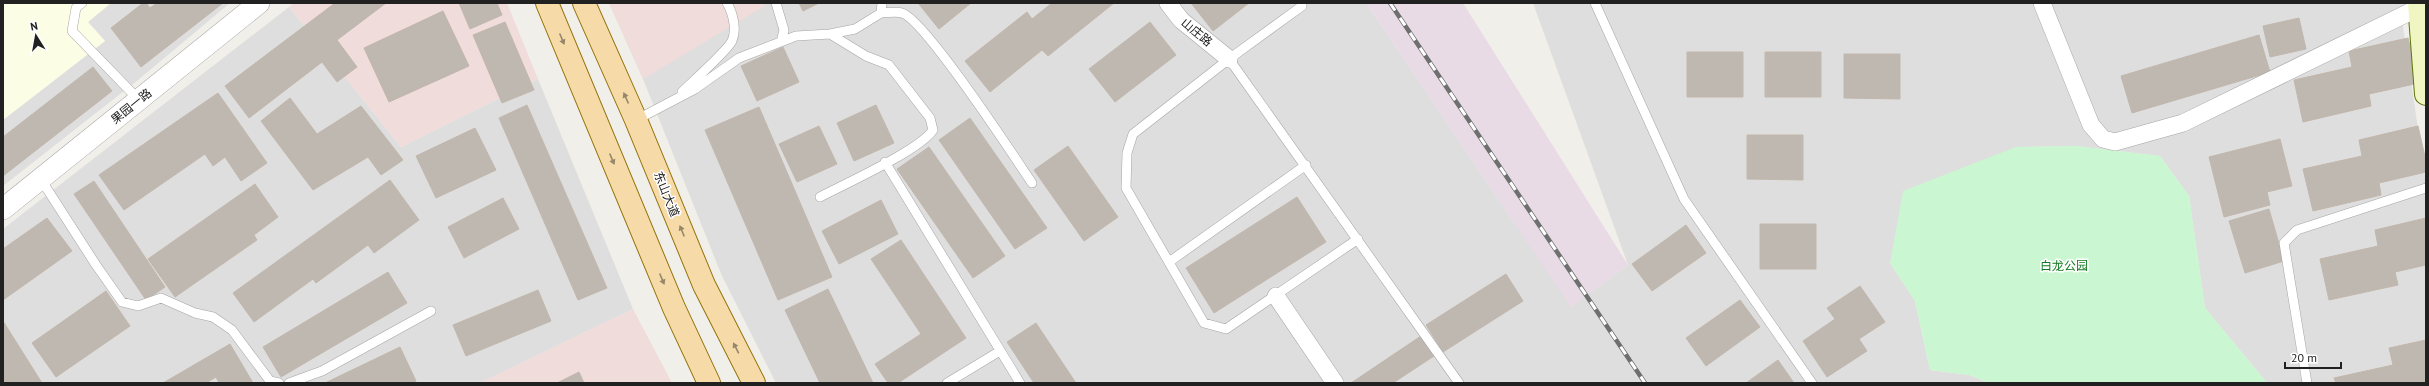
<svg xmlns="http://www.w3.org/2000/svg" width="2429" height="386" font-family="'PT Sans','Noto Sans SC',sans-serif">
<style>
.residential{fill:#dfdede}
.commercial{fill:#f0dcda}
.industrial{fill:#e9dbe6}
.education{fill:#fbfde5}
.park{fill:#caf7d1}
.building{fill:#beb8b1;stroke:#c2b7ac}
.lines{fill:none;stroke-linecap:round;stroke-linejoin:round}
.service-casing{stroke:#a5a5a5;stroke-width:10}
.minor-casing{stroke:#a5a5a5;stroke-width:18}
.tertiary-casing{stroke:#a5a5a5;stroke-width:22}
.secondary-casing{stroke:#60740d;stroke-width:24}
.primary-casing{stroke:#94720a;stroke-width:24}
.service{stroke:#fff;stroke-width:9}
.minor{stroke:#fff;stroke-width:17}
.tertiary{stroke:#fff;stroke-width:21}
.secondary{stroke:#eff6c2;stroke-width:22}
.primary{stroke:#f6dba8;stroke-width:22}
.rail-casing{stroke:#6f6f6f;stroke-width:4.5}
.rail{stroke:#fff;stroke-width:3;stroke-dasharray:9;stroke-linecap:butt}
.oneway{fill:#96876b}
.labels{text-anchor:middle;dominant-baseline:central;stroke-width:3;stroke-linejoin:round;paint-order:stroke}
.street-label{font-size:12px;fill:#212121;stroke:#fff}
.park-label{font-size:12px;fill:#147b24;stroke:#fff}
</style>
<rect width="100%" height="100%" fill="#f1efe9"/>
<path class="residential" d="M111,3H230L138,80L3,186V120L105,41L88,22Z
M609,3H1366L1571,306L1628,265L1533,3H2406L2403,27L2426,183V383H2267L2205,308L2189,196L2160,156L2076,146L2016,147L1890,263L1915,301L1930,370L1969,375L1990,383H776L722,276L643,79Z
M289,7L401,147L538,79L633,309L480,383H3V229Z"/>
<path class="commercial" d="M294,3H507L538,79L401,147L289,7Z
M609,3H764L765,6L643,79Z
M633,309L672,383H480Z"/>
<path class="industrial" d="M1366,3H1463L1628,265L1571,307Z"/>
<path class="education" d="M3,3H111L88,22L105,41L3,120Z"/>
<path class="park" d="M2076,146L2160,156L2189,196L2205,308L2267,383H1990L1969,375L1930,370L1915,301L1890,263L1903,191L2016,147Z"/>
<path class="building" d="M143,3H146L150,8L157,3H223L141,67L111,28Z
M335,3H386L337,40L357,67L337,82L322,62L249,118L225,86Z
M459,3H497L502,15L470,29Z
M799,3H819L803,11Z
M918,3H971L939,29Z
M1052,3H1114L1048,56L1042,50L990,92L965,61L1027,12L1032,19Z
M1191,3H1249L1213,31Z
M443,11L469,66L389,102L364,48Z
M2299,18L2306,49L2270,57L2263,26Z
M505,22L534,90L502,103L473,35Z
M1150,22L1176,55L1115,102L1089,69Z
M2259,35L2270,72L2132,113L2121,76Z
M2408,38L2419,83L2369,94L2371,106L2303,122L2294,80L2352,67L2349,51Z
M783,47L799,82L757,101L741,66Z
M1687,52H1743V97H1687Z
M1765,52H1821V97H1765Z
M1844,54H1900V99L1844,98Z
M93,67L112,91L3,176V137Z
M218,93L267,163L241,181L225,157L213,166L205,154L124,210L99,175Z
M290,98L317,134L361,106L403,160L381,175L368,157L313,190L261,121Z
M527,105L607,288L578,300L499,118Z
M876,105L894,143L854,161L837,123Z
M759,107L832,277L778,300L705,130Z
M970,118L1047,228L1015,249L939,140Z
M819,126L837,164L797,182L779,144Z
M2418,126L2426,161V172L2379,183L2381,195L2313,211L2303,169L2362,156L2359,140Z
M475,128L496,170L436,198L416,156Z
M1747,135H1803V180L1747,179Z
M2280,139L2292,186L2267,192L2270,205L2224,217L2209,157Z
M1068,146L1118,217L1084,241L1034,170Z
M929,147L1005,256L973,278L897,169Z
M390,180L419,220L374,253L368,245L316,283L313,279L254,322L233,293Z
M94,181L165,287L146,300L74,194Z
M255,184L278,217L254,235L257,240L175,297L148,259Z
M1297,197L1326,242L1214,313L1186,268Z
M503,198L519,229L464,258L448,227Z
M881,200L898,234L839,264L822,231Z
M2269,209L2284,261L2245,273L2229,221Z
M47,218L72,251L3,300V249Z
M2426,218V265L2395,272L2398,285L2329,300L2320,259L2378,246L2375,230Z
M1760,224H1816V269H1760Z
M1686,225L1706,253L1652,291L1632,264Z
M901,240L966,338L898,383H888L875,364L921,334L871,259Z
M388,272L407,303L281,377L263,347Z
M1506,274L1523,301L1443,352L1426,325Z
M1860,286L1885,322L1859,339L1867,351L1827,377L1803,341L1835,319L1827,308Z
M828,289L873,383H820L785,310Z
M538,290L551,321L466,356L453,325Z
M106,291L130,326L56,377L32,343Z
M1740,300L1760,327L1706,366L1686,338Z
M3,321L42,383H3Z
M1036,323L1076,383H1034L1007,342Z
M1421,336L1434,356L1393,383H1351Z
M2426,340V383H2336L2334,378L2393,365L2389,348Z
M230,344L253,383H219L216,377L206,383H163Z
M400,347L416,381L411,383H325Z
M1778,360L1794,383H1746Z
M579,372L584,383H557Z"/>
<g class="lines">
<defs>
<path id="service" d="M82,3L76,8L72,31L138,99
M776,3L784,30L781,42
M1595,3L1684,199L1812,383
M881,13C887,13 897,11 902,13C925,20 1013,155 1032,183
M1229,59L1302,6
M682,92C691,83 727,51 732,41C737,30 733,13 727,3
M636,120L695,89L739,58L796,36L830,34L855,29L881,13L882,3
M885,162L1020,383
M40,178L96,265L122,302L138,306L161,298L195,313L213,317L232,330L270,381L279,383
M820,197C845,184 920,150 933,130L930,118L889,65L866,56L830,34
M1358,239L1226,329L1204,323L1126,188L1127,153L1133,134L1229,59L1459,383
M1169,262L1306,165
M289,383L322,371L431,311
M947,383L1000,351
M2307,383L2284,243L2297,230L2426,188"/>
<path id="minor" d="M1168,3L1181,20L1229,59
M2042,3L2091,125L2103,139L2115,142L2183,123L2418,8
M1276,296L1335,383"/>
<path id="tertiary" d="M3,209L259,3"/>
<path id="secondary" d="M2419,3L2426,94"/>
<path id="primary" d="M547,3L674,308L709,383
M584,3L636,120L704,285L754,383"/>
</defs>
<use href="#service" class="service-casing"/>
<use href="#minor" class="minor-casing"/>
<use href="#tertiary" class="tertiary-casing"/>
<use href="#secondary" class="secondary-casing"/>
<use href="#primary" class="primary-casing"/>
<use href="#service" class="service"/>
<use href="#minor" class="minor"/>
<use href="#tertiary" class="tertiary"/>
<use href="#secondary" class="secondary"/>
<use href="#primary" class="primary"/>
<defs>
<path id="rail" d="M1390,3L1645,383"/>
</defs>
<use href="#rail" class="rail-casing"/>
<use href="#rail" class="rail"/>
</g>
<defs><path id="oneway-solid" d="M-6-.8H1V-3.2L6.5 0L1 3.2V.8H-6Z"/></defs>
<g class="oneway">
<use href="#oneway-solid" transform="translate(562 39) rotate(67)"/>
<use href="#oneway-solid" transform="translate(626 98) rotate(-114)"/>
<use href="#oneway-solid" transform="translate(612 159) rotate(67)"/>
<use href="#oneway-solid" transform="translate(682 231) rotate(-112)"/>
<use href="#oneway-solid" transform="translate(662 279) rotate(67)"/>
<use href="#oneway-solid" transform="translate(736 348) rotate(-117)"/>
</g>
<g class="labels">
<g class="street-label">
<text transform="translate(1197 32) rotate(40)">山庄路</text>
<text transform="translate(131 106) rotate(-39)">果园一路</text>
<text transform="translate(667 194) rotate(68)">东山大道</text>
</g>
<g class="park-label">
<text x="2064" y="265">白龙公园</text>
</g>
</g>
<rect width="2429" height="386" fill="none" stroke="#212121" stroke-width="8"/>
<g transform="translate(36 36) rotate(349)" stroke="#ffffff" stroke-width="3" paint-order="stroke">
<path d="M0-3L7 15L0 10L-7 15Z" fill="#212121"/>
<text y="-6" font-size="11" font-weight="bold" text-anchor="middle" fill="#212121">N</text>
</g>
<path d="M2285 362v6h56v-6" fill="none" stroke="#212121" stroke-width="2"/>
<text x="2291" y="362" font-size="12" fill="#212121" stroke="#ffffff" stroke-width="3" paint-order="stroke">20 m</text>
</svg>
